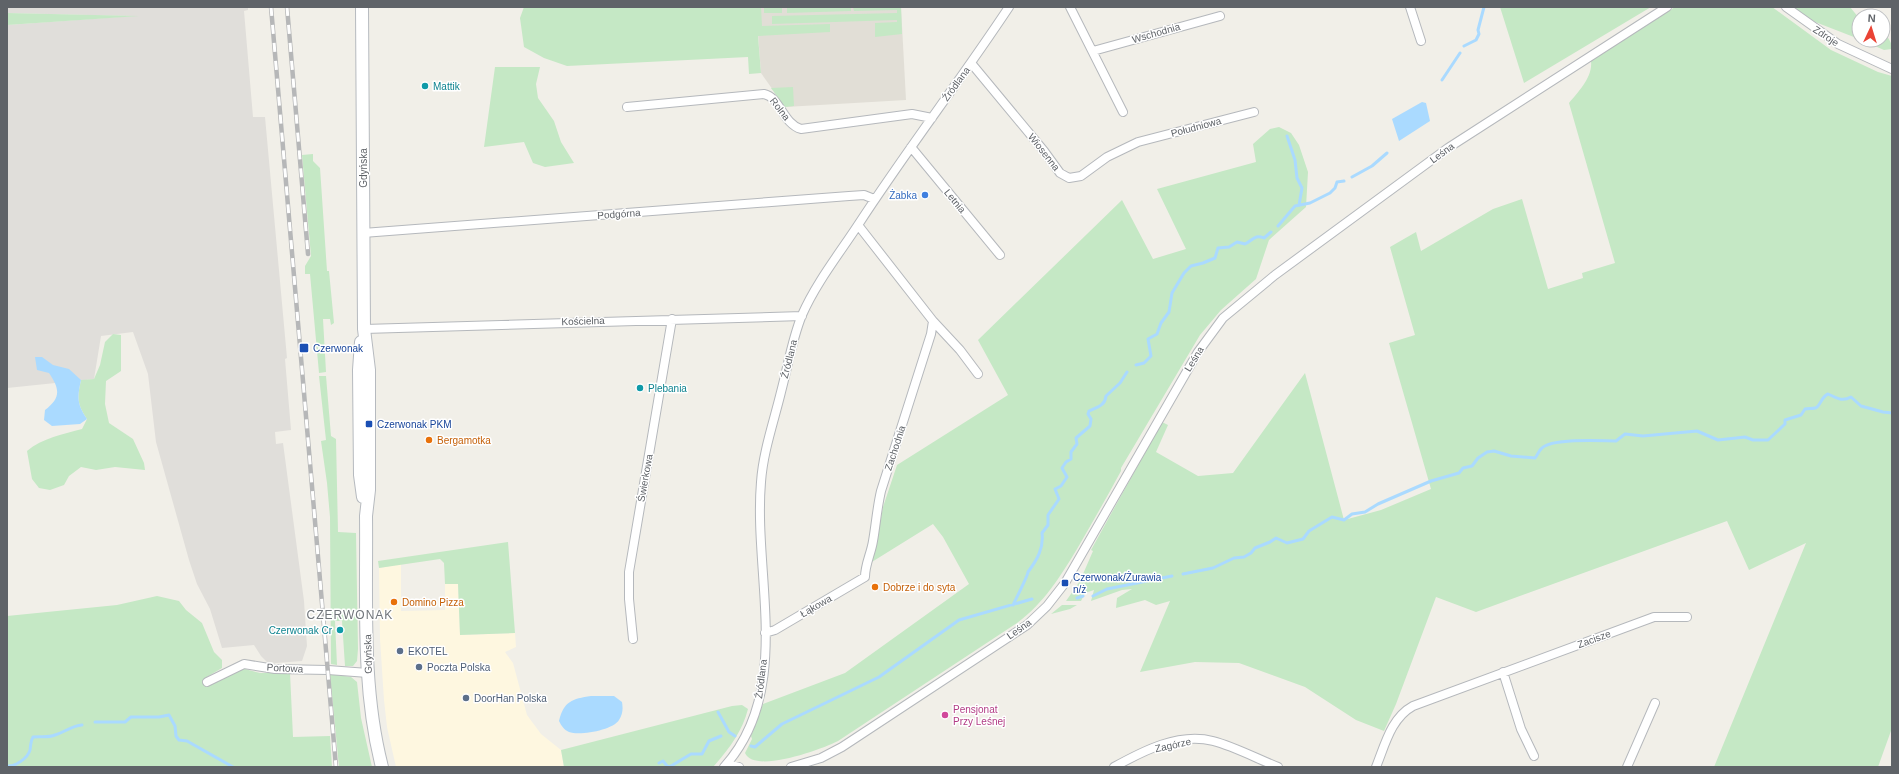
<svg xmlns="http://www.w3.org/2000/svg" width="1899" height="774" font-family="Arial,sans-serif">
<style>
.commercial{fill:#fef7e0}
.industrial{fill:#e0deda}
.education{fill:#e1ded6}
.green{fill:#c5e8c5}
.water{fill:#aadaff}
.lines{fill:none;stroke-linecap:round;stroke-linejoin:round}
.stream{stroke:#aadaff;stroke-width:3}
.minor-casing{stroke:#b5b8bc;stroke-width:10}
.secondary-casing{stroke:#b6babf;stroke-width:14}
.minor{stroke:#fff;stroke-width:8}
.secondary{stroke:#fff;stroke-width:12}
.rail-casing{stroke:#b6b7b8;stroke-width:4.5}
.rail{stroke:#fff;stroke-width:3;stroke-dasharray:9;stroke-linecap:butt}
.culture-dot{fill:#0f9aa8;stroke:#fff;stroke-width:1.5}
.shop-dot{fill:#3f7fe0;stroke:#fff;stroke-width:1.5}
.transit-dot{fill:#1a4fb4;stroke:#fff;stroke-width:1.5}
.food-dot{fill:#e8710a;stroke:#fff;stroke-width:1.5}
.service-dot{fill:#5c6f8a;stroke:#fff;stroke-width:1.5}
.hotel-dot{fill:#d1479c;stroke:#fff;stroke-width:1.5}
.labels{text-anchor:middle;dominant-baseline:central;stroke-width:3;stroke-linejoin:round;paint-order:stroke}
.street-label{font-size:10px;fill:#5f6368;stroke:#fff}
.culture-label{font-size:10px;fill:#0d838f;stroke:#fff;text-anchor:start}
.shop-label{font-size:10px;fill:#366cbe;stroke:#fff;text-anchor:end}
.transit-label{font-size:10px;fill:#164399;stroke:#fff;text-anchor:start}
.food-label{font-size:10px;fill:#c56008;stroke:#fff;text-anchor:start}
.service-label{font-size:10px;fill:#4e5e75;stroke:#fff;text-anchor:start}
.hotel-label{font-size:10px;fill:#b23c85;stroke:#fff;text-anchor:start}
.quarter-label{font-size:12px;letter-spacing:1px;fill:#70757a;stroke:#fff}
</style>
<rect width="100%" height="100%" fill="#f1efe8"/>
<path class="commercial" d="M401,564V611L445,610V584L458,583L460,635L515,633L516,647L505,652L513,663L527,715L541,734L561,750L564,767H396L387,727L384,700L380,639L379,568Z"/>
<path class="industrial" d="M7,7H248V10L244,11L253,117H265L287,358L285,359L291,430L275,432L276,444L283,443L304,601L307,646L302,661L276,663L267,662L261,656L254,645L222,648L210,609L197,584L189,560L156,442L148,374L133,332L101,336L94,379L7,388V25L133,16L7,13Z"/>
<path class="education" d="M756,7H901L906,100L785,107L761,73Z"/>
<path class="green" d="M524,7H761L762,26L830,24V32L758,36L761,73L749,74L748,57L567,66L544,58L524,47L520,18Z
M764,7H782V13H764Z
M787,7H851V11L787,13Z
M853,7H901L902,34L875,37V23L897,22V20L772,24V16L897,13V10L854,11Z
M1500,7H1651L1524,83Z
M1675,7H1772L1831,50L1878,72L1892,76V728L1878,767H1714L1806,543L1749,570L1727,521L1476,612L1436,597L1396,704L1384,731L1356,720L1305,687L1239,663L1195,662L1140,672L1170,601L1156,605L1145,600L1116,608L1117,598L1132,589L1122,590L1091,601L1094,590L1085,593L1081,601H1066L1080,581L1093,551L1091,550L1162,422L1168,425L1156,452L1198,476L1233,473L1305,373L1344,520L1381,510L1431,489L1389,343L1415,335L1390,247L1416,232L1421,251L1493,209L1522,199L1548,289L1583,278L1582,273L1615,263L1569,103C1578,92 1593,77 1591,61Z
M1793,7H1850L1859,18V39L1810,20Z
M7,13L139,16L7,25Z
M1883,33C1888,36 1892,43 1892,49L1884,50L1861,40H1883Z
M495,67H540L536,84L538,98L554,121L561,142L574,163L545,167L533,163L524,142L484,147Z
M793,87L794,106L785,107L771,88Z
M1279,127L1291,133L1299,145L1308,172L1306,207L1269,240L1256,279L1221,310L1200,335L1121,468V471C1107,497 1092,523 1077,549C1060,577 1044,603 1017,623L838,741C820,750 754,774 745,753L752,739L751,736L763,704L845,673L969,584L943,537L933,524L867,565L875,550L883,507L897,465L1008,395L978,340L1122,200L1153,259L1186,249L1157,189L1256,162L1253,144L1270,129Z
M313,154V161L320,168L327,271H329L334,323L331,325L330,319H323L326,372L319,373L310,274H305V266L311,256L302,155Z
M113,334L121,335V371L106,381L105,404L109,423L133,439L144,463L145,470L115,467L96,470L81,467L69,476L64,485L50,490L39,488L32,479L27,451C42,438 64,434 82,429L87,419C77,404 77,398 81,380L94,379L100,365L105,342Z
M319,376H326L331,436L336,439L338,532L356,533L358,649L357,661L353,666H345L342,621H335L337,665L331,664L330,517L327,483L321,441L326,440Z
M508,542L515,633L460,635L458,584H445L444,563L440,559L379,568L378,561Z
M157,596L179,601L186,610L202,623L214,652L222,660V668L205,678L209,685L236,671L245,669L260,673H290L293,737L330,736L332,767H7V616L117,605Z
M1062,605H1077L1070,609L1051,614Z
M330,674L351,677L357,682L361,718L372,767H339Z
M742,705L748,709C742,732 729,749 713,767H564L561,750L732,706Z"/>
<path class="water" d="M1422,102L1426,103L1430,121L1399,141L1392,119Z
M35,357H42L53,365L69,369L81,380C77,398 77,404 87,419L80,424L52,426L44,420L45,410C61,398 60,389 49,373L37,370Z
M591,696H614L622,702C623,708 623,714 619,720C613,730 580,736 569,732C564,730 561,725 559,721C564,701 572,699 591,696Z"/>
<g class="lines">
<path class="stream" d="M1464,46L1476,40L1479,34L1478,30L1484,7
M1442,80L1460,53
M1287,136L1295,160L1297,178L1302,188L1299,205
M1352,177L1372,166L1387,153
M1278,226L1295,206L1310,203L1330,193L1335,188L1337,182L1344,181
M1136,365L1144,363L1151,356L1148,339L1157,334L1161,323L1169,312L1172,293L1184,273L1191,266L1203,263L1215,258L1218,248L1229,247L1237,242L1245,244C1253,240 1255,234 1264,238L1271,232
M1183,574L1213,568L1234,558L1244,557L1251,553L1255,548L1270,542L1276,538L1287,543L1303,539L1309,531L1332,517L1344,520L1352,514L1365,512L1378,504L1431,481L1459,473L1463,468L1472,466L1478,458L1487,452L1494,451L1511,456L1535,458C1538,455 1538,451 1542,448C1553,438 1601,441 1616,441L1625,434L1643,436L1697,431L1718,440L1745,437L1753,440H1768L1785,424V420L1801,415L1805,409C1808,408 1812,409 1815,408C1820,407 1821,397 1828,394C1837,398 1842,402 1851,397L1861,406L1883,412L1892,413
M1093,596L1107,589L1172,576
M1077,598L1083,596
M1013,605C1016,599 1028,575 1028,572C1037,560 1044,548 1042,533L1048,525V515L1059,499L1055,489L1061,486L1067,477L1062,468L1066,462L1071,459V452L1077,444L1076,438L1090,426L1091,419L1088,414L1089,411C1097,407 1105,406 1106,396L1120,383L1127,372
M718,712L729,732L735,736
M95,722H125L131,717H159L169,715L175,726L176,736L179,740L187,741L233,767
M751,746L755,747L782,724L879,677L959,620L1032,599
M659,763L663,761L668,767L671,766L691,754H702L709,741L721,736
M7,766C15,767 28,758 30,750C31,745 30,742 33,737C41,736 48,738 55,735C65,732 71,726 82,725"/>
<defs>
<path id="minor" d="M1070,7L1123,112
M1410,7L1421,41
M1786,7L1838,44L1892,69
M1093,51L1220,16
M971,63L1044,151L1060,173L1069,178L1081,176L1107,157L1138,142L1254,112
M627,107L764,94C780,97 783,124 801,129L912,114L932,118
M911,147L1000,255
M363,233L849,196L864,195L874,199
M933,321L960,350L978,374
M364,329L802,316
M765,633L775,630L865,577C865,564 871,554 873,541C876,524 877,508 881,491L931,334L933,321L858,225
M633,639L629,599V572L672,319
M1503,672L1521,729L1534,756
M207,682L244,664L275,669L328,670L368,673
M727,764L739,767
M724,767C794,690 753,575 761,482C763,452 774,421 781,392C788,366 792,339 802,315C816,283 839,254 858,225C906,151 960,81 1009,7
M791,767L821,758L842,747L1027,625L1047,606L1065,583L1198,352L1223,318L1275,275L1448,148L1667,7
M1114,767C1143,751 1179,732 1213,741C1233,746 1258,759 1278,767
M1376,767C1385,745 1391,718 1413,706L1654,617H1687
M1627,767L1655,703"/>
<path id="secondary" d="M362,7L364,329L369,370V490L366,516C367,599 361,686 382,767
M361,342L359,370L360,475L363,497"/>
</defs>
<use href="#minor" class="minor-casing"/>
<use href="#secondary" class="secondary-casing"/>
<use href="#minor" class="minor"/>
<use href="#secondary" class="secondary"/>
<defs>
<path id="rail" d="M271,7L336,767
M287,7L308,254"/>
</defs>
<use href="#rail" class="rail-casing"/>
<use href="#rail" class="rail"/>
</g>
<g class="culture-dot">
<circle cx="425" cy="86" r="4"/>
<circle cx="640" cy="388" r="4"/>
<circle cx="340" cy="630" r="4"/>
</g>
<circle class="shop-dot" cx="925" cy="195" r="4"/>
<g class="transit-dot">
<rect x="299" y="343" width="10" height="10" rx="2"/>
<rect x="365" y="420" width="8" height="8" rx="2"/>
<rect x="1061" y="579" width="8" height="8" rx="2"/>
</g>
<g class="food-dot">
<circle cx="429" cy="440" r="4"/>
<circle cx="875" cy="587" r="4"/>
<circle cx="394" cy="602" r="4"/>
</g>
<g class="service-dot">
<circle cx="400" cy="651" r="4"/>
<circle cx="419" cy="667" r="4"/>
<circle cx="466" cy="698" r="4"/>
</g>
<circle class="hotel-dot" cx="945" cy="715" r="4"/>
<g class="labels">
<g class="street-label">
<text transform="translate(1156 33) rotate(-16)">Wschodnia</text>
<text transform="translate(1826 36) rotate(33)">Zdroje</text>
<text transform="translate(956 84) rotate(-54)">Źródlana</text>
<text transform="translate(780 109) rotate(52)">Rolna</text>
<text transform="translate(1196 127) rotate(-15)">Południowa</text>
<text transform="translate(1044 152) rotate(52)">Wiosenna</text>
<text transform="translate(1442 153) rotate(-36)">Leśna</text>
<text transform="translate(363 168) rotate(-90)">Gdyńska</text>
<text transform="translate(955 201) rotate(50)">Letnia</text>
<text transform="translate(619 214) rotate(-4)">Podgórna</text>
<text transform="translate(583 321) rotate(-2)">Kościelna</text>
<text transform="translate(789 359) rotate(-76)">Źródlana</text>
<text transform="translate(1194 359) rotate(-58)">Leśna</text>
<text transform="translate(895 448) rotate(-72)">Zachodnia</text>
<text transform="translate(645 478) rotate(-80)">Świerkowa</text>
<text transform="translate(816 606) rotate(-30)">Łąkowa</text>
<text transform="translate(1019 629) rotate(-35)">Leśna</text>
<text transform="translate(1594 639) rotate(-20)">Zacisze</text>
<text transform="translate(368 654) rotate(-91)">Gdyńska</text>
<text transform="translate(285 668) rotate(3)">Portowa</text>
<text transform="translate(761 679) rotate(-83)">Źródlana</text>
<text transform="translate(1173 745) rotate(-12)">Zagórze</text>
</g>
<g class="culture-label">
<text x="433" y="86">Mattik</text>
<text x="648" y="388">Plebania</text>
<text x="332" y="630" text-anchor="end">Czerwonak Cr</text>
</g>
<g class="shop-label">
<text x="917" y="195">Żabka</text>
</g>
<g class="transit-label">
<text x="313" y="348">Czerwonak</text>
<text x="377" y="424">Czerwonak PKM</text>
<text x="1073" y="577">Czerwonak/Żurawia<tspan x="1073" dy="12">n/ż</tspan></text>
</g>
<g class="food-label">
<text x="437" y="440">Bergamotka</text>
<text x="883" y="587">Dobrze i do syta</text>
<text x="402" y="602">Domino Pizza</text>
</g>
<g class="service-label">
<text x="408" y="651">EKOTEL</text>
<text x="427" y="667">Poczta Polska</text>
<text x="474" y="698">DoorHan Polska</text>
</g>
<g class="hotel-label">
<text x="953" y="709">Pensjonat<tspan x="953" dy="12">Przy Leśnej</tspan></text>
</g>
<g class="quarter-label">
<text x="350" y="615">CZERWONAK</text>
</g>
</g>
<rect width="1899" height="774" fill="none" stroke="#5f6368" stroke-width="16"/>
<g transform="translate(1871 28) rotate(4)"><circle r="19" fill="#ffffff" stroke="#bfc1c3"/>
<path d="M0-3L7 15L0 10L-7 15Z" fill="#ea4335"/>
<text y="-6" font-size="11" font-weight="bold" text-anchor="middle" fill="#5f6368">N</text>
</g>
</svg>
